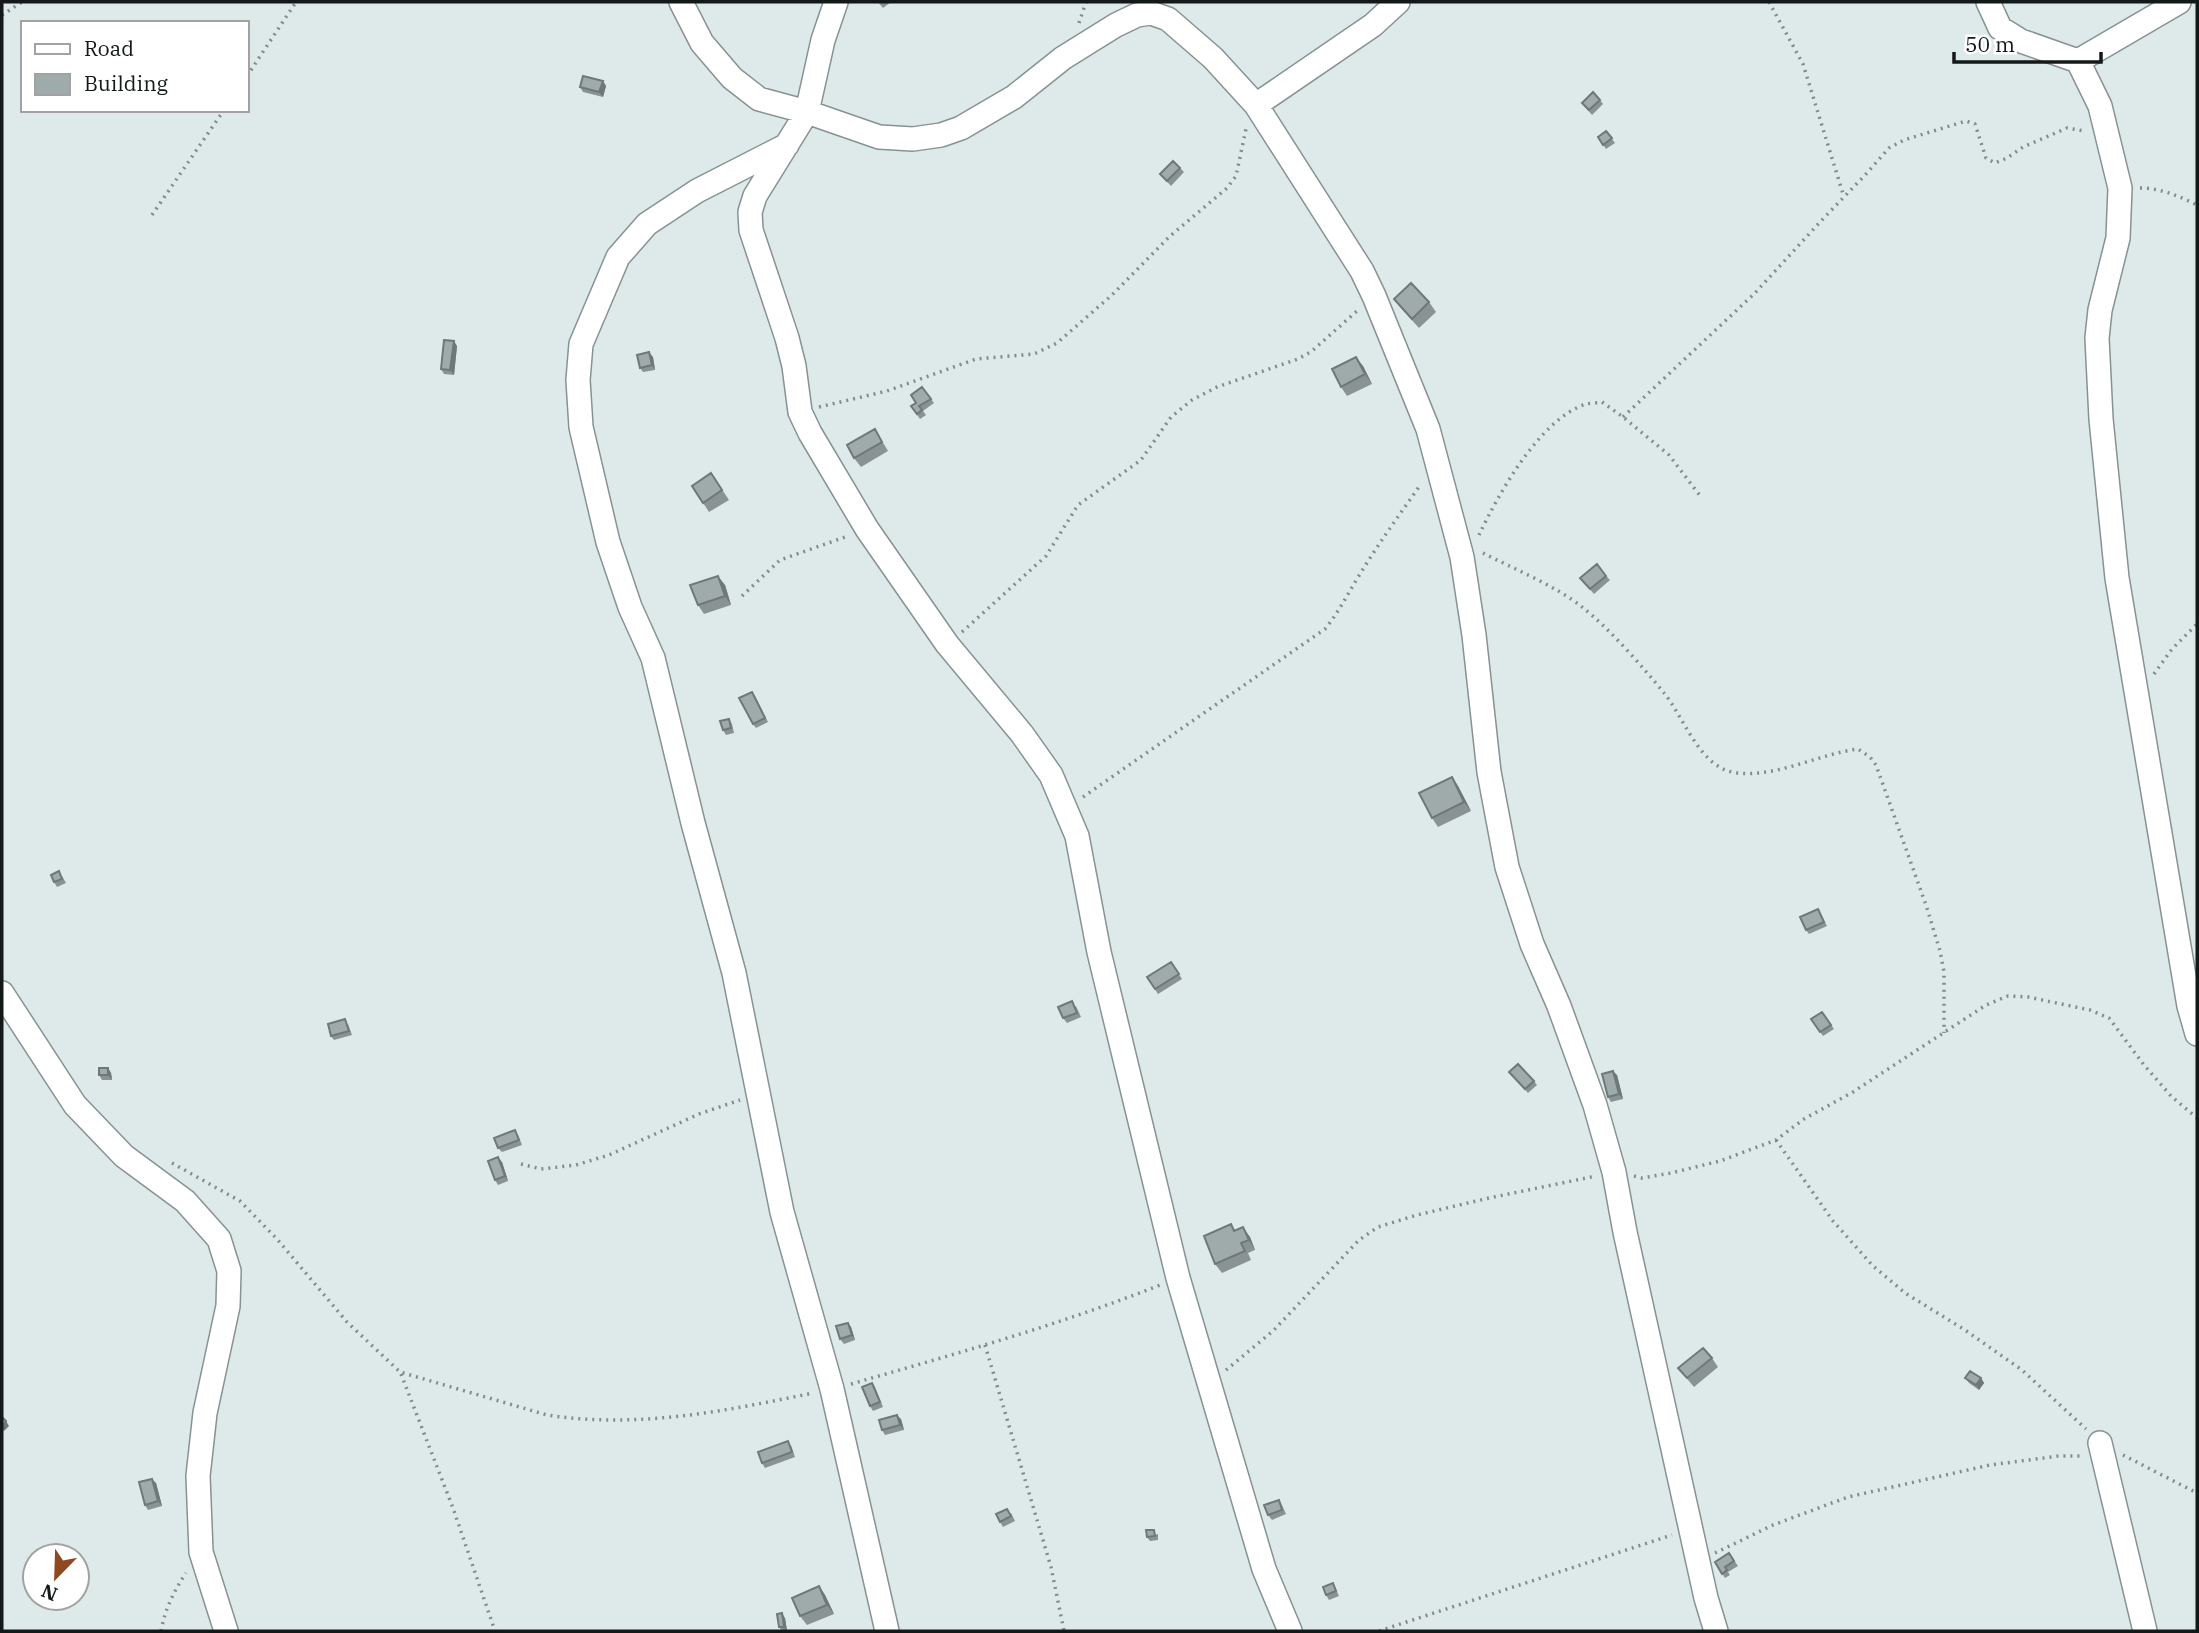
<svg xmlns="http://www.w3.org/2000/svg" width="2199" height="1633" font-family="'IBM Plex Serif',serif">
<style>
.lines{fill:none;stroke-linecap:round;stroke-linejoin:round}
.street-casing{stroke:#879292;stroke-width:26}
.path{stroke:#838b8b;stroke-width:3.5;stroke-dasharray:2 5;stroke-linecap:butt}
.street{stroke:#fff;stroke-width:23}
.wall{fill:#899393}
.shaded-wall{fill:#6f7878}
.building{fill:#9fabab;stroke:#6f7878;stroke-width:2}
</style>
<rect width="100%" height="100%" fill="#deeaea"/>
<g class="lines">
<defs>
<path id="street" d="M681,2L702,43L732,78L759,99L807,112L879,137L913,139L941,135L961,128L1014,97L1063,58L1116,25L1137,15L1151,13L1168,19L1213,58L1256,105L1362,271L1374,296L1428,429L1462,557L1474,635L1489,772L1507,867L1532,944L1559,1006L1595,1105L1614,1172L1625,1232L1706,1598L1716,1631
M836,2L823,40L807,112L755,196L750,212L751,230L787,338L794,366L800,412L810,433L867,529L947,644L1022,734L1051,775L1077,836L1099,952L1178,1278L1264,1569L1290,1631
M1988,2L2000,28L2021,41L2078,61L2100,106L2120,188L2118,238L2100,310L2097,338L2101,419L2117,578L2189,1006L2197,1034
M2078,61L2179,2
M1256,105L1373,25L1398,2
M787,145L697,191L647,224L618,257L581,344L578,380L581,427L608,542L630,607L653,658L693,823L734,973L782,1212L832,1389L887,1631
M2,993L75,1105L124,1156L185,1201L219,1239L229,1271L228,1306L205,1413L198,1476L201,1552L226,1631
M2100,1443L2145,1631"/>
</defs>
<use href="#street" class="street-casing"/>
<path class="path" d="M1769,2L1803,64L1844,197
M2,15L22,2
M1079,23L1086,2
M247,76L296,2
M2140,188C2160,188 2179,196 2197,205
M152,215L224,110
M819,407L887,391L976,359L1034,354L1057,343L1112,295L1169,237L1227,188L1236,176L1246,129
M1623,417L1755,293L1821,221L1867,173L1889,148L1904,140L1966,121L1975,124L1986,158L1995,163L2007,158L2023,147L2067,128L2084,131
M1479,535C1499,493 1540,419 1586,404C1591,403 1597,403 1602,402L1623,417L1669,455L1701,497
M1483,553C1514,569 1556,586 1582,607C1609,628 1642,666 1664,693C1683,716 1699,765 1732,772C1772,780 1818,754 1858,749L1870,757L1876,765L1926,905L1940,951L1944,972V1033
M742,596L780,560L848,536
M962,632L1046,556L1078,505L1141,460L1171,417L1192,400L1217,387L1298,359L1312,351L1357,311
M2154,674L2172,649L2197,624
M1083,797L1325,629C1339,612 1348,593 1360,574C1379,543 1400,514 1421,484
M1776,1140L1833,1221L1872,1265L1905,1293L1965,1330L2022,1370L2086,1429
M172,1163L240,1201L277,1239L347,1322L400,1372L547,1415C637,1429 725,1411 813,1393
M521,1164L541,1169L576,1165L609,1155L699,1114L740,1100
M1634,1176L1642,1178L1671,1173L1720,1161L1776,1140L1804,1119L1853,1092L1986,1005L2008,996L2028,997L2090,1010L2109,1018L2144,1065L2171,1096L2197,1118
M985,1345L1051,1567L1064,1631
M1226,1370L1273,1331L1359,1240L1378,1227L1417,1215L1489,1198L1596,1176
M401,1374L453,1508L495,1631
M851,1384C955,1354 1059,1325 1160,1285
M2123,1455L2197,1493
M1715,1553L1773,1525L1848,1497L1990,1465L2059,1456H2084
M161,1631C165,1609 174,1591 186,1573
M1379,1631L1672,1535"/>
<use href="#street" class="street"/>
</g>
<path class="wall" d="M878,2H891L883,8Z
M603,81L606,86L603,97L583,92L580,87Z
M1600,100L1603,104L1592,115L1582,103Z
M1606,131L1615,143L1606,149L1598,137Z
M1180,168L1184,172L1171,186L1160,174Z
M1394,299L1429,302L1436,312L1419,328L1401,308Z
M457,346L454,375L444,374L441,369Z
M653,357L655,370L643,372L640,368Z
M1363,366L1372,384L1347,396L1341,387Z
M922,387L934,403L923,411L926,415L920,419L911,406L916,403Z
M875,429L888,451L861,467L854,458Z
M711,473L729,500L709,512L692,486Z
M1606,576L1610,580L1594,594L1580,578Z
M725,585L731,605L704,614L698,605Z
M755,696L768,722L756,728L753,724Z
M729,719L732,724L734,733L726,735L723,730Z
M1452,777L1458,786L1471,811L1438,827L1432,818Z
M62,876L66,883L57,887L54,882Z
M1818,909L1827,926L1809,934L1806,930Z
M1171,962L1182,979L1158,994L1147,977Z
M1076,1006L1081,1017L1067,1023L1063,1018Z
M1822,1012L1834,1029L1823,1036L1811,1019Z
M348,1024L352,1035L334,1040L331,1036Z
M108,1068L111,1073L112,1080H102L99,1075Z
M1509,1072L1534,1081L1537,1085L1528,1093Z
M1617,1075L1623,1099L1611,1102L1608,1097Z
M518,1135L522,1145L502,1152L498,1148Z
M502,1162L508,1181L498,1185L495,1180Z
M1231,1224L1235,1231L1250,1237L1255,1250L1248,1253L1251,1260L1222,1273L1215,1264Z
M848,1323L851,1327L855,1340L844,1344L840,1339Z
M1712,1358L1718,1367L1694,1387L1678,1368Z
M1965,1378H1981L1984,1383L1979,1390L1969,1383Z
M872,1383L875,1387L883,1407L873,1411L870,1406Z
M901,1419L904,1430L885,1435L882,1430Z
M791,1445L795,1457L765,1468L762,1463Z
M156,1483L162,1506L148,1510L145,1505Z
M1279,1500L1282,1505L1286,1514L1272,1520L1268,1515Z
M1011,1513L1015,1521L1003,1527L1000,1522Z
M1158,1534V1540L1150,1541L1147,1537Z
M1729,1553L1738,1566L1728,1572L1730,1575L1725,1578L1715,1562Z
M1333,1583L1339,1596L1329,1600L1326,1595Z
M819,1586L825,1595L834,1614L807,1625L800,1616Z
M785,1618L787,1631H782L779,1627Z"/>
<path class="shaded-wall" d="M603,81L606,86L603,97L599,92Z
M454,341L457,346L454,375L450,370Z
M649,352L653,357L655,370L652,365Z
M1356,357L1363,366L1372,384L1365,374Z
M718,576L725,585L731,605L725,596Z
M1452,777L1458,786L1471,811L1464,802Z
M108,1068L111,1073L112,1080L108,1075Z
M1613,1071L1617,1075L1623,1099L1619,1094Z
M498,1157L502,1162L508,1181L505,1176Z
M1243,1227L1250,1237L1255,1250L1249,1240Z
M848,1323L851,1327L855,1340L852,1335Z
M1981,1378L1984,1383L1979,1390L1976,1385Z
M897,1415L901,1419L904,1430L900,1425Z
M6,1421L9,1426L4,1431L2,1428V1426Z
M152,1479L156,1483L162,1506L158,1501Z
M819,1586L825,1595L834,1614L827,1605Z
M782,1613L785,1618L787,1631L784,1627Z"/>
<path class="building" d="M583,76L603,81L599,92L580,87Z
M1593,92L1600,100L1589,110L1582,103Z
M1606,131L1612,138L1603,145L1598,137Z
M1173,161L1180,168L1167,181L1160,174Z
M1411,283L1429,302L1412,319L1394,299Z
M444,340L454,341L450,370L441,369Z
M649,352L652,365L640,368L637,355Z
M1356,357L1365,374L1341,387L1332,369Z
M922,387L931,399L919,406L922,410L917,414L911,406L916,403L911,395Z
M875,429L882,442L854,458L847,445Z
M711,473L722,490L703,503L692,486Z
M1597,564L1606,576L1590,589L1580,578Z
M718,576L725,596L698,605L690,585Z
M752,692L765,718L753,724L739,698Z
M729,719L731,728L723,730L720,721Z
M1452,777L1464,802L1432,818L1419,793Z
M59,871L62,879L54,882L51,875Z
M1818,909L1824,922L1806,930L1800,917Z
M1171,962L1179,974L1155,989L1147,977Z
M1072,1001L1077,1013L1063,1018L1058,1007Z
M1822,1012L1831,1025L1820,1032L1811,1019Z
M345,1019L349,1031L331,1036L328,1024Z
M1518,1064L1534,1081L1525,1089L1509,1072Z
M99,1068H108V1075H99Z
M1613,1071L1619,1094L1608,1097L1602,1074Z
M515,1130L519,1140L498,1148L494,1138Z
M498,1157L505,1176L495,1180L488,1161Z
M1231,1224L1234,1231L1243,1227L1249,1240L1241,1243L1245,1251L1215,1264L1204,1236Z
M848,1323L852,1335L840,1339L836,1326Z
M1703,1348L1712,1358L1687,1378L1678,1368Z
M1970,1371L1981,1378L1976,1385L1965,1378Z
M872,1383L880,1402L870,1406L862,1387Z
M897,1415L900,1425L882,1430L879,1420Z
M2,1417L6,1421L2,1426Z
M788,1441L792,1452L762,1463L758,1452Z
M152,1479L158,1501L145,1505L139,1482Z
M1279,1500L1282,1510L1268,1515L1264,1505Z
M1007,1509L1011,1516L1000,1522L996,1514Z
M1146,1530H1154L1155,1536L1147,1537Z
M1729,1553L1734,1561L1725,1567L1727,1570L1722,1574L1715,1562Z
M1333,1583L1336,1591L1326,1595L1323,1587Z
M819,1586L827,1605L800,1616L792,1598Z
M782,1613L784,1627H779L777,1614Z"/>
<rect width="2199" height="1633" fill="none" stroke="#131818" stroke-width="7"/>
<rect x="21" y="21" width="228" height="91" fill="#ffffff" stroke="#a1a3a3" stroke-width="2"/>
<rect x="35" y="44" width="35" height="10" fill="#ffffff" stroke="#a1a3a3" stroke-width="2"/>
<text x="84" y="56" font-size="21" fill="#131818">Road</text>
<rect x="35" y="74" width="35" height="21" fill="#9fabab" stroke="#a1a3a3" stroke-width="2"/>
<text x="84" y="91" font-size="21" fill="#131818">Building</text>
<g transform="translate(56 1577) rotate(203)"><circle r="33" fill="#ffffff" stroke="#a1a3a3" stroke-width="2"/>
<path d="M0-5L12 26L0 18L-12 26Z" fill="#8f4921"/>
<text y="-10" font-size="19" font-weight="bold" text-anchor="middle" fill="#131818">N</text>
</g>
<path d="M1954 52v10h147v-10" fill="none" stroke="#131818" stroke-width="3.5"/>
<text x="1965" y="52" font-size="21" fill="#131818" stroke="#ffffff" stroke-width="5" paint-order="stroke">50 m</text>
</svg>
